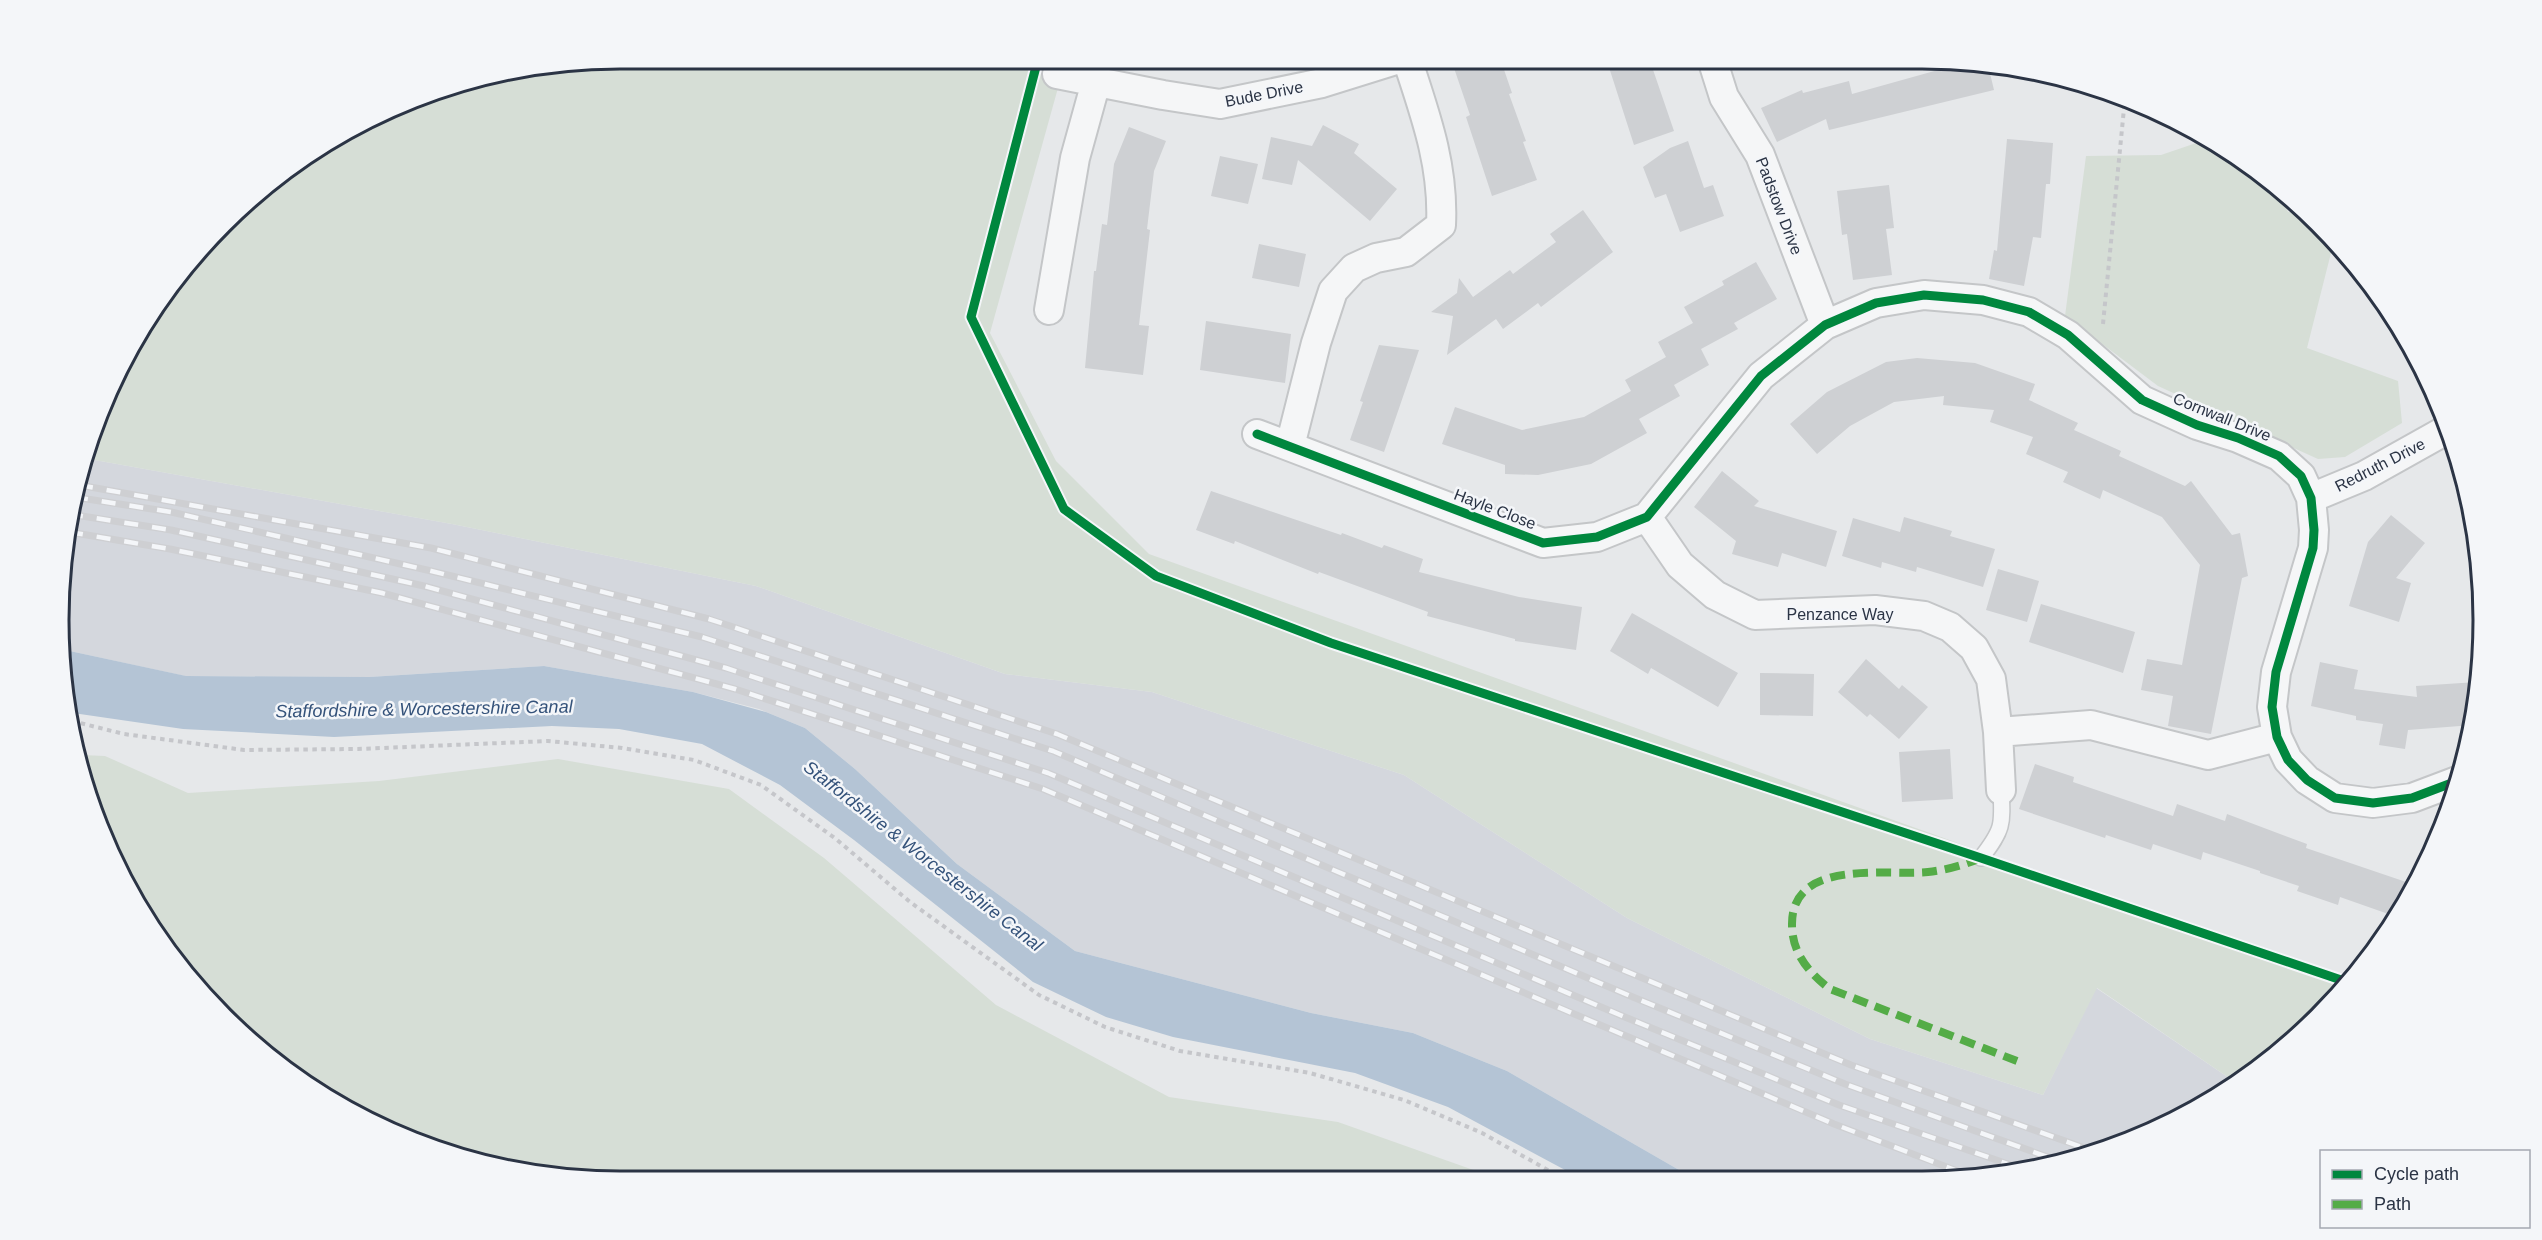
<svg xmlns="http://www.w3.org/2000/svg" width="2542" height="1240" font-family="Arial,sans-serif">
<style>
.built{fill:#d4d7dd}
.green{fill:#d6ded6}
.water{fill:#b4c4d5}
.building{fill:#ced0d3}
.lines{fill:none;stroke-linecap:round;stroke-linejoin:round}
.lane-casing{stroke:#c4c6c8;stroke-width:18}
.street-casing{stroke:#c4c6c8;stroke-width:32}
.path{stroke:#c5c6ca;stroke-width:4;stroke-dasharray:4.5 4.5;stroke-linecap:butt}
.lane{stroke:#f5f6f7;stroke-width:15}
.street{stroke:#f5f6f7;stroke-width:28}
.rail-casing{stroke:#cecfd2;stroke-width:7}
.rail{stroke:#f4f6f9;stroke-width:4.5;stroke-dasharray:14;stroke-linecap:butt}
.quiet{stroke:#54ac47;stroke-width:8;stroke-dasharray:15 8;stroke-linecap:butt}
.cycleway-casing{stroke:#f4f6f9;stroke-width:13}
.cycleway{stroke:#00873e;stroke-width:9}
.labels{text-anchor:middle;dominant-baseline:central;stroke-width:5;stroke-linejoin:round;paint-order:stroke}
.street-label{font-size:16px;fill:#2b3445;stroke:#f4f6f9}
.water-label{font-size:18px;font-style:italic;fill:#34527a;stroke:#f4f6f9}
.rim{fill:none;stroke:#2b3445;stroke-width:3}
</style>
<rect width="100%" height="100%" fill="#e6e8ea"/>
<path class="built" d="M89,459L452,524L756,586L1005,674L1152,692L1404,775L1627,918L1870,1039L2043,1095L2096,988L2235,1082L2137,1139L1996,1177L1693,1178L1507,1071L1413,1033L1311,1013L1075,951L957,864L855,769L805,728L759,709L693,692L544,666L369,677L185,676L65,650L69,510Z"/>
<path class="green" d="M620,59H1066L990,333L1056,461L1149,554L2347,982L2264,1065L2235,1082L2097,988L2043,1095L1870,1039L1627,918L1404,775L1152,692L1005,674L756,586L452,524L89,459L134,339L198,250L278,175L439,88Z
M2208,139L2234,153L2279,190L2288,212H2306L2319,223L2334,241L2307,348L2398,381L2402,423L2345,457L2318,459L2158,386L2065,316L2086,156L2161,155Z
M82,755L105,756L188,793L379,781L558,759L729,789L824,858L996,1005L1169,1097L1338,1122L1496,1178L620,1181L510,1171L405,1139L308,1087L223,1017L117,869Z"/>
<path class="water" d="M65,650L186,676L369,677L544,666L693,692L766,712L805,728L855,769L957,864L1075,951L1311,1013L1413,1033L1507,1071L1693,1178H1580L1448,1107L1355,1073L1173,1037L1106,1017L1033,982L854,840L780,785L702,744L619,729L552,726L334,737L183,729L73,713L69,712L63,694Z"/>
<path class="building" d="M1462,58H1500L1512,93L1509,94L1526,141L1523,142L1537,180L1492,196L1466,117L1470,115L1454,68L1464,64Z
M1606,58H1649L1674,131L1634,145Z
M1936,60L1988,65L1994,90L1829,130L1826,119L1777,142L1761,108L1802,90L1803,93L1849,81L1852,94L1938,70Z
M1323,125L1359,144L1354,153L1397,189L1370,221L1298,160L1292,185L1262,179L1271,137L1312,146Z
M1129,127L1166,141L1154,171L1147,229L1150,230L1139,325L1149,326L1143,375L1085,368L1094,271H1096L1102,224L1107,225L1114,164Z
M2007,139L2053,143L2050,184H2046L2041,238L2033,237L2024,286L1989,279L1994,250L1997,251Z
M1688,141L1704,188L1713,185L1724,216L1680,232L1666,194L1655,198L1643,167L1670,148Z
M1220,156L1258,164L1248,204L1211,196Z
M1889,185L1894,228L1886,229L1892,275L1853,280L1847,234L1842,235L1837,191Z
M1583,210L1613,252L1541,307L1538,303L1503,329L1496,319L1447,355L1453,316L1431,312L1457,293L1459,278L1473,297L1510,270L1513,274L1556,242L1550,234Z
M1259,244L1306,254L1299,287L1252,278Z
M1756,262L1777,299L1734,323L1738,329L1701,349L1709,365L1674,385L1680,396L1639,419L1647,433L1591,464L1538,475L1505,474V465L1442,444L1455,407L1522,430L1584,417L1631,391L1625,380L1666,357L1658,342L1693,323L1684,307L1724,285L1722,281Z
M1206,321L1291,334L1285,383L1200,370Z
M1379,345L1419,350L1384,452L1350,440L1363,402L1360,401Z
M1917,358L1975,363L2035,384L2029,400L2078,423L2074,430L2121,451L2119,456L2185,486L2191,481L2232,535L2240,533L2248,576L2242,578L2211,734L2168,726L2173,696L2141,690L2147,659L2182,665L2200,565L2162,517L2103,490L2100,499L2063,482L2068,472L2026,454L2033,437L1990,422L1994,410L1943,405L1944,396L1894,402L1850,426L1817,454L1790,424L1827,392L1886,362Z
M1722,471L1759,501L1754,506L1837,531L1826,567L1782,553L1778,567L1732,554L1736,541L1694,507Z
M1211,491L1341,535L1342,533L1382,548L1384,545L1423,559L1419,572L1519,597L1582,607L1576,650L1515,641V639L1427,616L1428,612L1319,572L1318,574L1235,541L1234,544L1196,530Z
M2391,515L2425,543L2396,578L2411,583L2399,622L2349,606L2368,542Z
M1904,517L1952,531L1950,536L1995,549L1983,587L1917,567L1916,572L1882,562L1881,568L1842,556L1853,518L1900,532Z
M1998,569L2039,581L2027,622L1986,610Z
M2041,604L2135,632L2123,673L2029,642Z
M1632,613L1738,673L1718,707L1651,668L1648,674L1610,651Z
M1866,659L1899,689L1902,685L1928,707L1899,739L1870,714L1867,717L1838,692Z
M2320,662L2358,670L2354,689L2417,697L2416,686L2477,682L2473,725L2408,730L2405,749L2379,745L2383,724L2356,720V716L2311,706Z
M1760,673L1814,674L1813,716L1760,715Z
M1950,749L1953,799L1902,802L1899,752Z
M2035,764L2074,777L2073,782L2173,816L2177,804L2225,821L2227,814L2307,844L2306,848L2412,884L2394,916L2340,897L2338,905L2297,891L2299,886L2260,873V871L2203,852L2201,860L2153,844L2151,850L2106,835L2105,838L2019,809Z"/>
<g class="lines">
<defs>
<path id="lane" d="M1981,858C2003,830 2003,825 2001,790"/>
<path id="street" d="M1712,59L1724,97L1760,155L1825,325
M1057,74L1163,95L1220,104L1322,83L1399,59
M1049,310L1075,158L1096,82
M1257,434L1543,543L1597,537L1647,517L1761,376L1825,325L1876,303L1924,295L1983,300L2029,312L2068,335L2142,400L2197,425L2238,438L2279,456L2301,476L2311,498L2314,530L2313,548L2276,672L2272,707L2277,737L2288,760L2307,780L2335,798L2373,803L2412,798L2457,781
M1290,446L1316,343L1333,291L1354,268L1376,258L1406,252L1441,225C1444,165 1425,114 1407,59
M2311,498L2364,476L2448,429
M1647,517L1680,565L1715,595L1755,615L1875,610L1924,616L1950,627L1974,648L1991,679L1998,732L2001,790
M1998,732L2091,725L2208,755L2277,737"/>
</defs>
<use href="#lane" class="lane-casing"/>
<use href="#street" class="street-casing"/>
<path class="path" d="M2103,324L2125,98
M72,721L124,734L244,750L358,749L548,741L622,748L694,760L761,785L836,839L910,902L1039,995L1105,1027L1180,1051L1310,1073L1404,1100L1482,1133L1562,1178"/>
<use href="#lane" class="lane"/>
<use href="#street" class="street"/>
<defs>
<path id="rail" d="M79,485L431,548L709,619L1057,734L1851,1065L2093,1151
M74,497L171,512L427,570L702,637L1053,751L1628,995L1845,1084L2056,1160
M69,514L171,530L424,586L726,668L1048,773L1620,1015L1839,1105L2022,1169
M69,532L170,549L382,593L735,689L1043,789L1834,1124L1973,1177"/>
</defs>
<use href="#rail" class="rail-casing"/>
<use href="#rail" class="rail"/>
<path class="quiet" d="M1981,858C1964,865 1946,870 1928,872C1885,876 1791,858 1792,925C1792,953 1809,973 1830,989L2017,1061"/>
<defs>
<path id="cycleway" d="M1038,59L971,317L1064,509L1156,576L1331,643L1981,858L2347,982
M1257,434L1543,543L1597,537L1647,517L1761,376L1825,325L1876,303L1924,295L1983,300L2029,312L2068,335L2142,400L2197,425L2238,438L2279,456L2301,476L2311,498L2314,530L2313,548L2276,672L2272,707L2277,737L2288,760L2307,780L2335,798L2373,803L2412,798L2457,781"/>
</defs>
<use href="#cycleway" class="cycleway-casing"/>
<use href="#cycleway" class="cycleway"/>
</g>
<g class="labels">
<g class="street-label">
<text transform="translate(1264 94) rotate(-11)">Bude Drive</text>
<text transform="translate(1779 206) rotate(69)">Padstow Drive</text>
<text transform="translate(2222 417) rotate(22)">Cornwall Drive</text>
<text transform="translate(2380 465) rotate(-27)">Redruth Drive</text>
<text transform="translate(1495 509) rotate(21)">Hayle Close</text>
<text x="1840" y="614">Penzance Way</text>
</g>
<g class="water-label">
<text transform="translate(424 709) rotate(-1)">Staffordshire &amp; Worcestershire Canal</text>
<text transform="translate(923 856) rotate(38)">Staffordshire &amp; Worcestershire Canal</text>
</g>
</g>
<path d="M0 0H2542V1240H0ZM620 69H1922A551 551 0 0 1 2473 620V620A551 551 0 0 1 1922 1171H620A551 551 0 0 1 69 620V620A551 551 0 0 1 620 69Z" fill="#f4f6f9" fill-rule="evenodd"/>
<path class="rim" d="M620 69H1922A551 551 0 0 1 2473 620V620A551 551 0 0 1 1922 1171H620A551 551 0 0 1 69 620V620A551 551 0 0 1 620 69Z"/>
<rect x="2320" y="1150" width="210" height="78" fill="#f4f6f9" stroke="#a4a8b1" stroke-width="1.5"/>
<rect x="2332" y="1170" width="30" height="9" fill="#00873e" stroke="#a4a8b1" stroke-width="1.5"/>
<text x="2374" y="1180" font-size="18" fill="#2b3445">Cycle path</text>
<rect x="2332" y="1200" width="30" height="9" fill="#54ac47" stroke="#a4a8b1" stroke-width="1.5"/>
<text x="2374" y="1210" font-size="18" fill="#2b3445">Path</text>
</svg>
